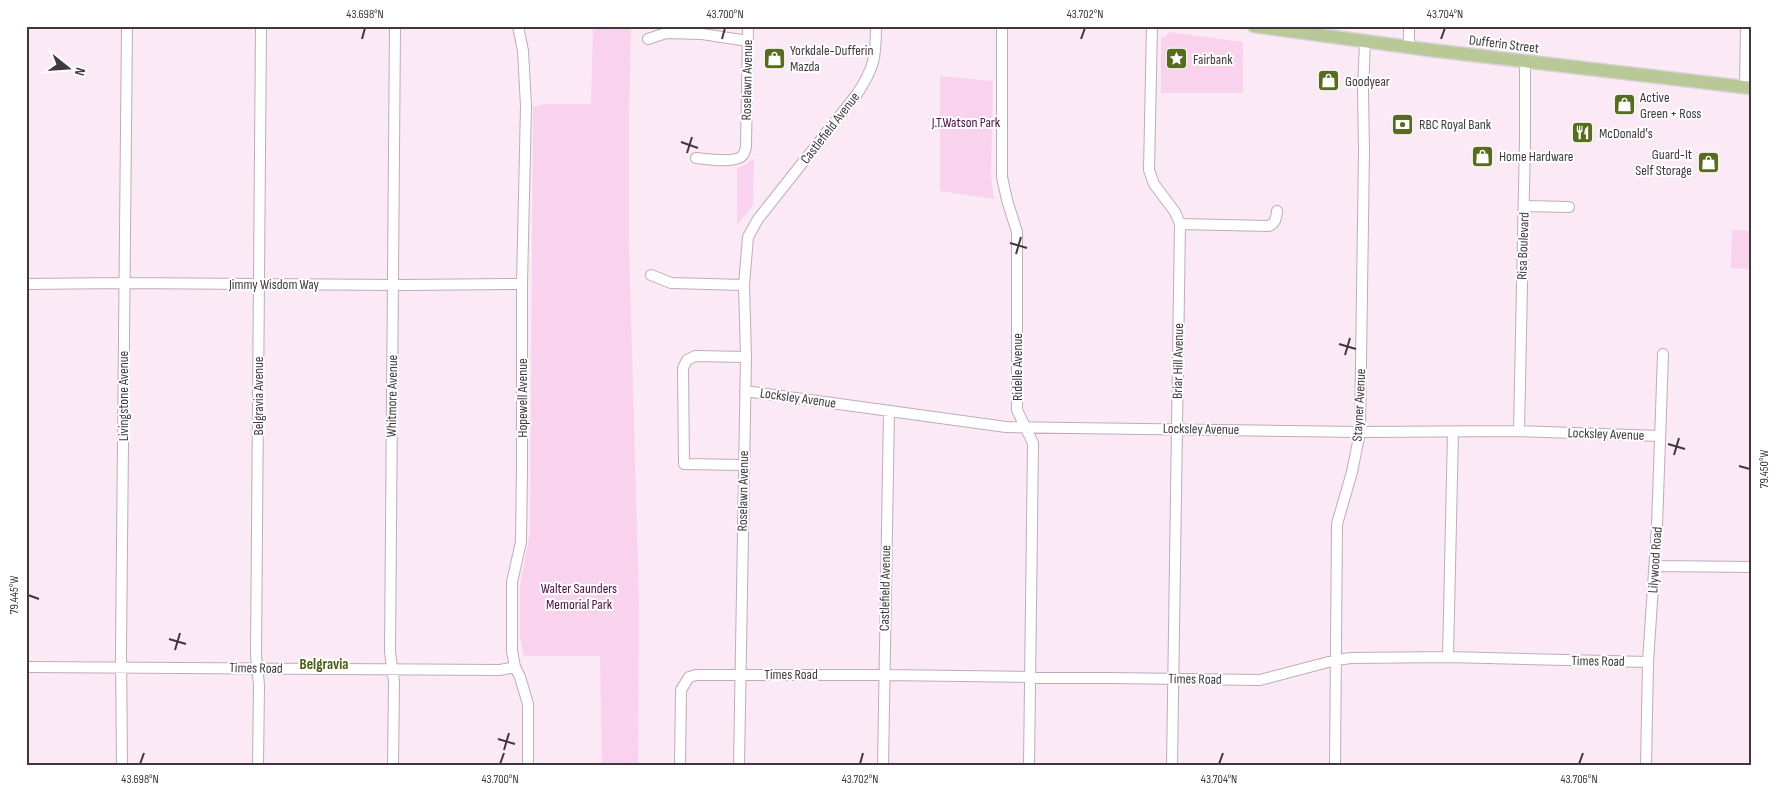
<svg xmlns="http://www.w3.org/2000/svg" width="1778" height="792" font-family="'Sofia Sans Condensed',sans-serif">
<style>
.green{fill:#f9d2ee}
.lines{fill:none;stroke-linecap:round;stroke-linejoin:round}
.minor-casing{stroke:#beacb8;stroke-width:12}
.major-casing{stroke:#d5d3d4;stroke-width:15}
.minor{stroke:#fff;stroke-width:10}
.major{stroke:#b8c897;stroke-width:12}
.ticks{fill:none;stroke:#40383d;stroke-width:2}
.labels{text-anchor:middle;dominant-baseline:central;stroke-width:4;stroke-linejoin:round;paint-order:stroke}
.street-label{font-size:14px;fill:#40383d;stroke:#fff}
.poi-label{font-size:14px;fill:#40383d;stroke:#fff;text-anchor:start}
.park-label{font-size:14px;fill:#4e0a42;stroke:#fff}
.neighbourhood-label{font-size:15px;font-weight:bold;fill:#485d13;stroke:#fff}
.neatline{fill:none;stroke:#40383d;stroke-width:2}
.ticks-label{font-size:12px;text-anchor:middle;fill:#40383d}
</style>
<rect width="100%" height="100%" fill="#fce9f6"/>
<path class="green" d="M593,26H631L629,113V242L639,603L638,766H602L600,656H524L520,637V585L530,533L533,107L545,104H591Z
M1169,32L1243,42V93H1161V38L1165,37Z
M940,76L993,81L991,175L994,199L940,191Z
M754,158L753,205L737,225V168L747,164Z
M1732,230L1752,231V269L1731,268Z"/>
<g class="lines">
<defs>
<path id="minor" d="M518,26L523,51L526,106L522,284V467L521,542L512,582V651L515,667L520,677L528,704V766
M1002,26V177L1007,200L1017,232V410L1033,443L1029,766
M1152,26L1149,170L1154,184L1175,212L1180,224L1172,766
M1409,26V47
M648,39L666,33L702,34L748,41
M1745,87L1746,26
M696,158C706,159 736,164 743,155C745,152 745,150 746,147L748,26
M1524,206L1569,207
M1180,224L1269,226C1276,223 1276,218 1277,211
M651,275L671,283L744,285
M26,284L124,283L402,285L522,284
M745,391L1006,427L1360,432L1519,431L1660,436
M1519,431L1525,140V62
M744,465L684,464L683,368L687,360L695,356L746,357
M1655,566L1752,567
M1448,657L1453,432
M26,667L500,670L515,667
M122,766L121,650L127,26
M258,766L259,685L256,655L261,26
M393,766L394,682L390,652L395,26
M680,766L681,690L689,677L696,675H884L1260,680L1336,660L1351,658L1448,657L1648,662
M739,766L746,357L744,285L748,237L758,219L857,94C874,68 876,58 876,26
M883,766L889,411
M1335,766L1337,524L1352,472L1360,432L1364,151L1363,90L1365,41
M1646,766L1648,662L1657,526L1663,354"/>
<path id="major" d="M1254,26L1430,50L1752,88"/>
</defs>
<use href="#minor" class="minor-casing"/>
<use href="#major" class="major-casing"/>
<use href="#minor" class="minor"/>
<use href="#major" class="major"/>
</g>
<path class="ticks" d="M362,39L365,28M722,39L725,28M1081,39L1085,28M1441,39L1445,28M681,142L698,148M687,153L692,137M1010,243L1027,248M1016,254L1021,237M1339,344L1356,349M1345,355L1350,338M1668,444L1685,449M1674,455L1679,438M1739,466L1750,469M28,595L39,599M169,639L186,644M175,650L180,633M498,739L515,744M504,750L509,733M140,764L144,753M500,764L504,753M860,764L863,753M1219,764L1223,753M1579,764L1583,753"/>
<defs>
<symbol id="shop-square" viewBox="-11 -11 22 22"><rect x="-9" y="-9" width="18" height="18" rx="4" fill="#566d1d" stroke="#fff"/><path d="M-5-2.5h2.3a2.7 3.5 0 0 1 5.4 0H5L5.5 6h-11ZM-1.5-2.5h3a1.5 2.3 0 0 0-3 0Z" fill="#fff"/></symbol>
<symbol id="sight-square" viewBox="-11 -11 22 22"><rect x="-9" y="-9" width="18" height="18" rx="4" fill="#566d1d" stroke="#fff"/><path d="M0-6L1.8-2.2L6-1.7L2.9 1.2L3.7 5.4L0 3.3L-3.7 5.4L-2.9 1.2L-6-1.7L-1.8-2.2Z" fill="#fff"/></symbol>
<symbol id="bank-square" viewBox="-11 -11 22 22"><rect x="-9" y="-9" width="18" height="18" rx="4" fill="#566d1d" stroke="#fff"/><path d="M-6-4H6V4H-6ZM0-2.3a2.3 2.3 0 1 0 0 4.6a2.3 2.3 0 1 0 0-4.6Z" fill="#fff"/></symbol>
<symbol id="restaurant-square" viewBox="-11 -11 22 22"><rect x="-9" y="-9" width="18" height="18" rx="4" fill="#566d1d" stroke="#fff"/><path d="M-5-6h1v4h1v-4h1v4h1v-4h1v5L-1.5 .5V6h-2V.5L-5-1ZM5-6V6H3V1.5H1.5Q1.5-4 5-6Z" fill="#fff"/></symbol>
</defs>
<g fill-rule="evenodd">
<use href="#shop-square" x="762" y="46" width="25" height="25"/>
<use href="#sight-square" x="1164" y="46" width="25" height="25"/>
<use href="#shop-square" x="1316" y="68" width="25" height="25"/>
<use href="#shop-square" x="1612" y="92" width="25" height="25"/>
<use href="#bank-square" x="1390" y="112" width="25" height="25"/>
<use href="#restaurant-square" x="1570" y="120" width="25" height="25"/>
<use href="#shop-square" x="1470" y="144" width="25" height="25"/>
<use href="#shop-square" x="1696" y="150" width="25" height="25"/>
</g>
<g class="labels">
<g class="street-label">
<text transform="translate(1504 44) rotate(7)">Dufferin Street</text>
<text transform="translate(747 80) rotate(-89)">Roselawn Avenue</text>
<text transform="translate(830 128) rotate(-52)">Castlefield Avenue</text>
<text transform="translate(1523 246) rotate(-88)">Risa Boulevard</text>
<text x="274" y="284">Jimmy Wisdom Way</text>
<text transform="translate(1178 361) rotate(-89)">Briar Hill Avenue</text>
<text transform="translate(1017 367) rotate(-90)">Ridelle Avenue</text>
<text transform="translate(123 396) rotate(-90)">Livingstone Avenue</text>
<text transform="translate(258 396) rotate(-90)">Belgravia Avenue</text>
<text transform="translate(392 396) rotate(-89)">Whitmore Avenue</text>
<text transform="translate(522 398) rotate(-90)">Hopewell Avenue</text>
<text transform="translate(798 398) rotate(8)">Locksley Avenue</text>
<text transform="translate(1359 405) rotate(-87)">Stayner Avenue</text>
<text transform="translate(1201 429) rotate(1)">Locksley Avenue</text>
<text transform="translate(1606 434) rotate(2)">Locksley Avenue</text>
<text transform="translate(743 491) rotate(-89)">Roselawn Avenue</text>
<text transform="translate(1655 560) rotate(-86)">Lilywood Road</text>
<text transform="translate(885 588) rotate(-89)">Castlefield Avenue</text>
<text transform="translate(1598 661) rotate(1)">Times Road</text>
<text transform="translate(256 668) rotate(1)">Times Road</text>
<text x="791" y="674">Times Road</text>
<text transform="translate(1195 679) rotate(1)">Times Road</text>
</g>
<g class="poi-label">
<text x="790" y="50">Yorkdale-Dufferin<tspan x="790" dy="16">Mazda</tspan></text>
<text x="1193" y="59">Fairbank</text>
<text x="1345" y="81">Goodyear</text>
<text x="1640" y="97">Active<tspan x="1640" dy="16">Green + Ross</tspan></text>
<text x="1419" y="124">RBC Royal Bank</text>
<text x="1599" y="133">McDonald's</text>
<text x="1692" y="154" text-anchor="end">Guard-It<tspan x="1692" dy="16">Self Storage</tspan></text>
<text x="1499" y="156">Home Hardware</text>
</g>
<g class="park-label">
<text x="966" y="122">J.T.Watson Park</text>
<text x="579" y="588">Walter Saunders<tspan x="579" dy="16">Memorial Park</tspan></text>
</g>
<g class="neighbourhood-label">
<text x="324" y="664">Belgravia</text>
</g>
</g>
<rect width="1778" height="792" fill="none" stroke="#ffffff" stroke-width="55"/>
<g transform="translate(68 68) rotate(107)" stroke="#ffffff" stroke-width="4" paint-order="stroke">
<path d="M0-4L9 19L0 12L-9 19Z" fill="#40383d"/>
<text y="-8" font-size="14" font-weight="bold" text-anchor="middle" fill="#40383d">N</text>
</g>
<rect x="28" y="28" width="1722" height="736" class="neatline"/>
<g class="ticks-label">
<text x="365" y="18">43.698°N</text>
<text x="725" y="18">43.700°N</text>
<text x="1085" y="18">43.702°N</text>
<text x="1445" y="18">43.704°N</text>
<text transform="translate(1764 469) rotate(-90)" y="4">79.450°W</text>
<text transform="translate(14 595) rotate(-90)" y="4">79.445°W</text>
<text x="140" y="783">43.698°N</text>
<text x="500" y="783">43.700°N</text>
<text x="860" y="783">43.702°N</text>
<text x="1219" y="783">43.704°N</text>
<text x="1579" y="783">43.706°N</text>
</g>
</svg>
